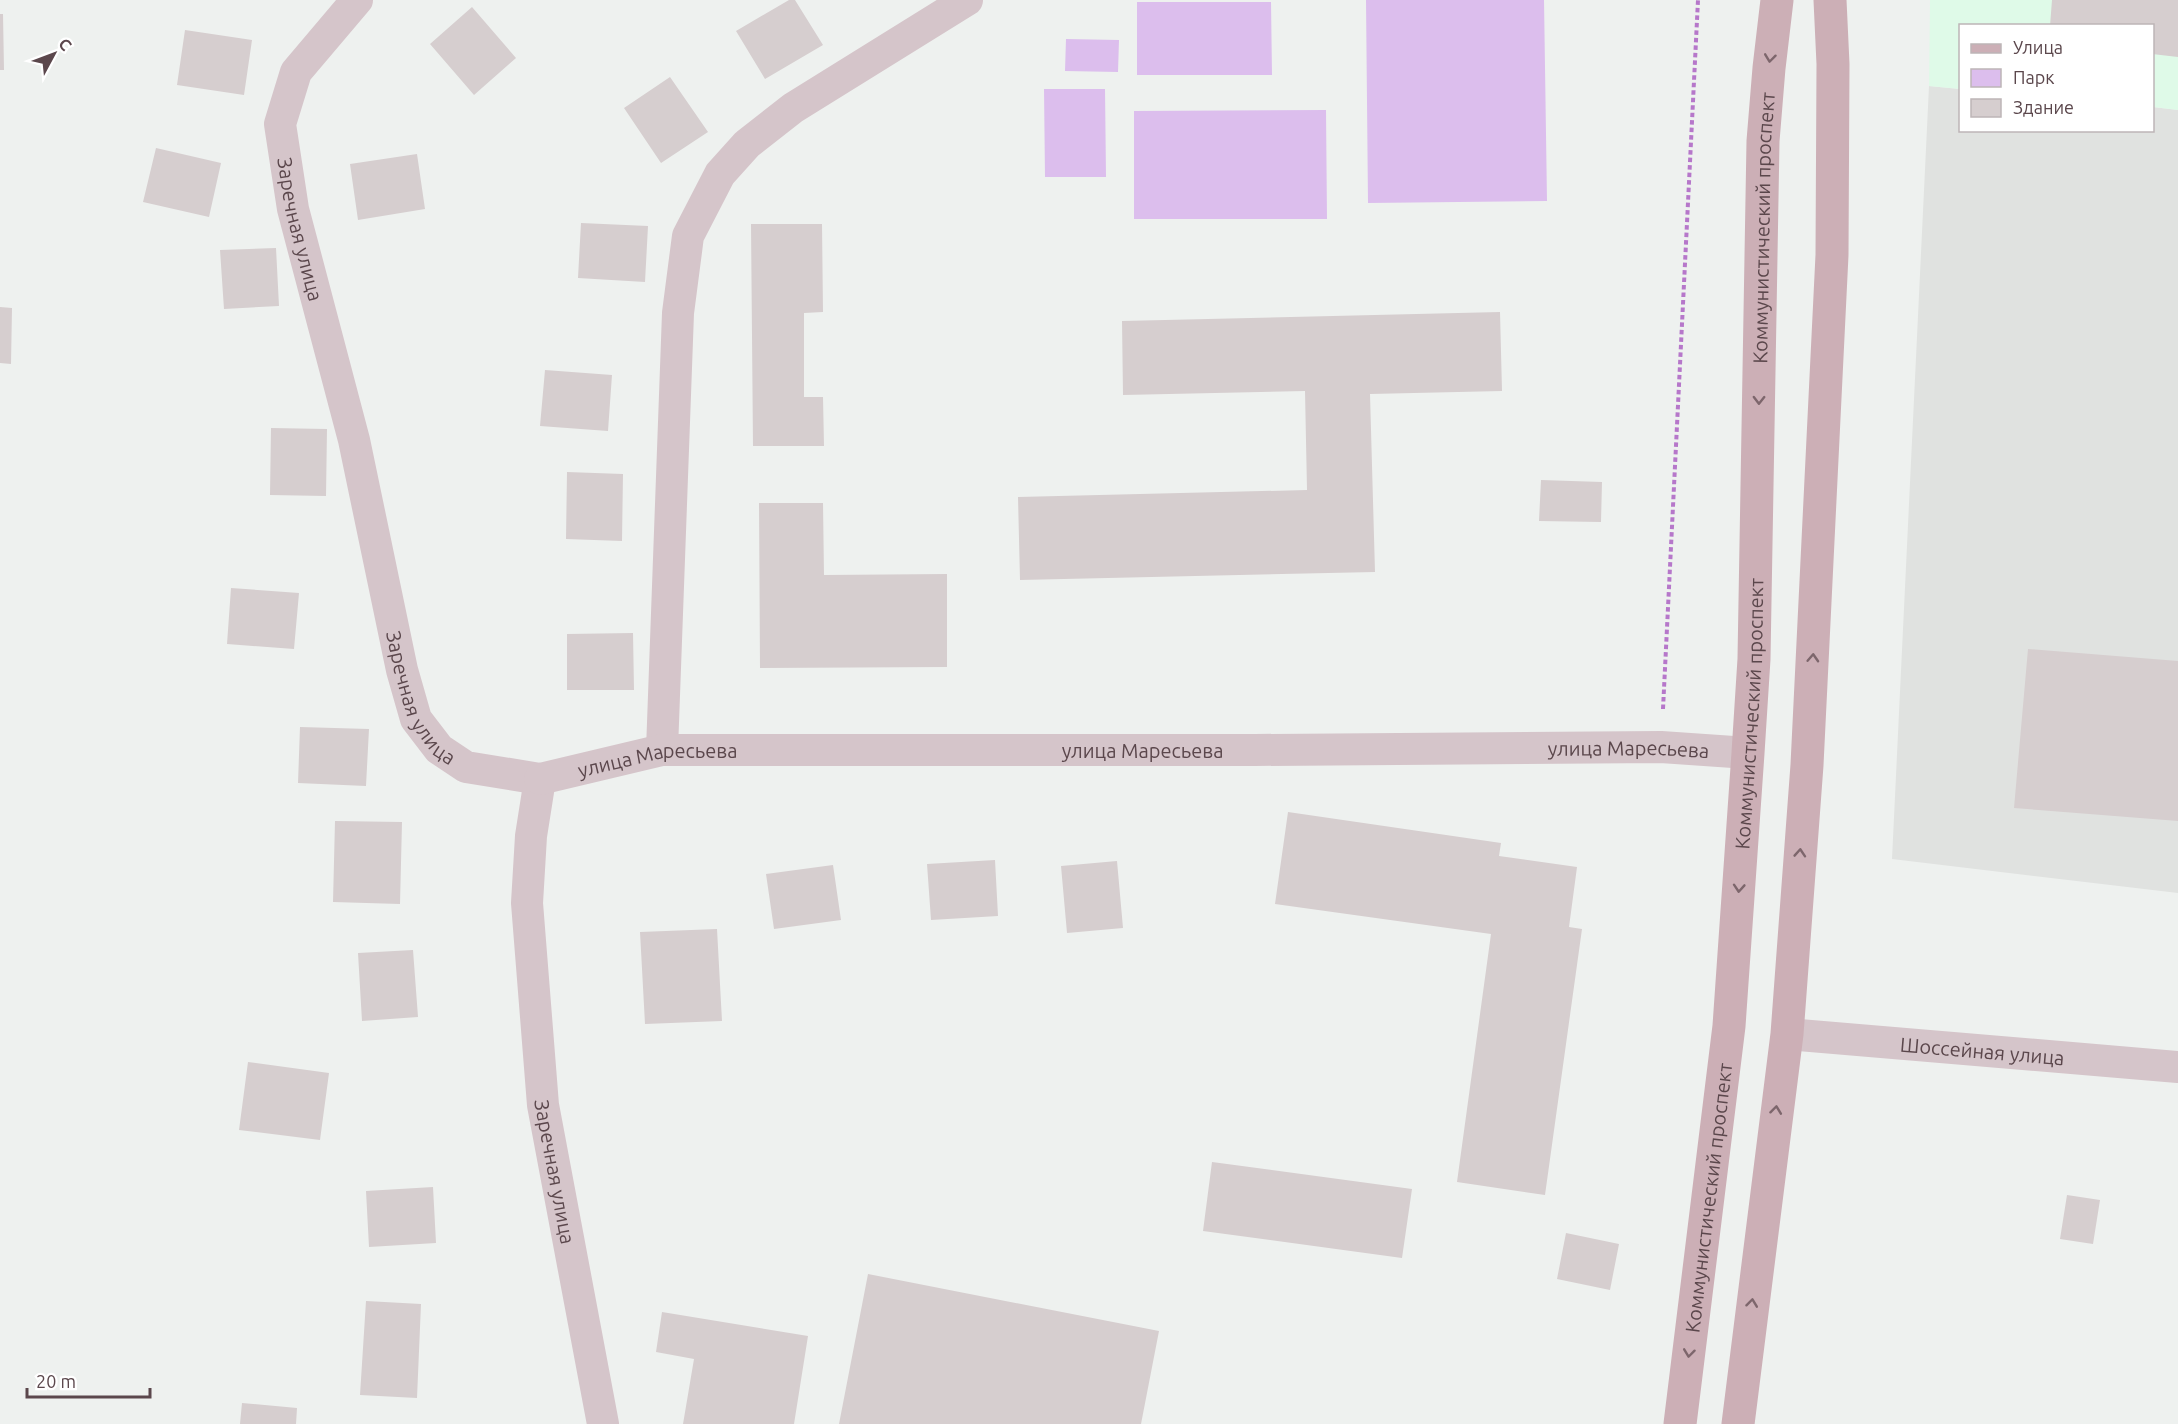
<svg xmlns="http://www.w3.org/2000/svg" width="2178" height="1424" font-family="Ubuntu,sans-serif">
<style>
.education{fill:#e0e2e0}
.medical{fill:#dffae8}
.green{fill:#dcbeed}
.building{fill:#d6cecf}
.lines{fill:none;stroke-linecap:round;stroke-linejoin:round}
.path{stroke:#b677ca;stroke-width:4;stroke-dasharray:4.5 3;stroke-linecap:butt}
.minor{stroke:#d5c5ca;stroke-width:32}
.primary{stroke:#ccafb6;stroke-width:33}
.oneway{stroke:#7d666c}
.labels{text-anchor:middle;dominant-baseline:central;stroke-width:4.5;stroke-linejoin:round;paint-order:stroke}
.street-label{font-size:20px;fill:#5b474c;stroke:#fff}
</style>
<rect width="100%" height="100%" fill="#eef1ef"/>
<path class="education" d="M1929,86L1960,89V130H2152L2153,107L2178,110V893L1892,859Z"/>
<path class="medical" d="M1930,0H2178V110L2153,107L2152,26H1960V89L1929,86Z"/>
<path class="green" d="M1366,0H1544L1547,201L1368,203Z
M1137,2H1271L1272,75H1137Z
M1066,39L1119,40L1118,72L1065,71Z
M1044,89H1105L1106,177H1045Z
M1326,110L1327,219H1134V111Z"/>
<path class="building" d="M789,0H795L823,45L765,79L736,31Z
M2052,0H2178V57L2152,54V26H2050Z
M472,7L516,58L474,95L430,44Z
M0,14H3L4,70H0Z
M185,30L252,40L244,95L177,85Z
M670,77L708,132L661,163L624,108Z
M156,148L221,163L209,217L143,202Z
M417,154L425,209L358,220L350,164Z
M581,223L648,226L645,282L578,278Z
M751,224H822L823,312L804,313V397H823L824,446H753Z
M276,248L279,306L224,309L220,250Z
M0,307L12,308L11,364L0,363Z
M1500,312L1502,391L1370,394L1375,572L1020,580L1018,497L1307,490L1305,391L1123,395L1122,321Z
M545,370L612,375L608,431L540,426Z
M271,428L327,429L326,496L270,495Z
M567,472L623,474L622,541L566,539Z
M1541,480L1602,482L1601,522L1539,521Z
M759,503H823L824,575L947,574V667L760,668Z
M231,588L299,593L294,649L227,644Z
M633,633L634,690H567V634Z
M2028,649L2178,661V821L2014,808Z
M300,727L369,729L366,786L298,783Z
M1288,812L1501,843L1499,856L1577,867L1569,927L1582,929L1545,1195L1457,1182L1491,934L1275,904Z
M335,821L402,822L400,904L333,902Z
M995,860L998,916L931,920L927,864Z
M1117,861L1123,928L1067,933L1061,866Z
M833,865L841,920L774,929L766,874Z
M717,929L722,1021L645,1024L640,932Z
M413,950L418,1017L362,1021L358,953Z
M248,1062L329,1073L320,1140L239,1130Z
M1212,1162L1412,1189L1402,1258L1203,1231Z
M433,1187L436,1243L369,1247L366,1191Z
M2067,1195L2100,1200L2093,1244L2060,1239Z
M1566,1233L1619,1244L1610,1290L1557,1279Z
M868,1274L1159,1331L1141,1424H839Z
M366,1301L421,1304L417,1398L360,1395Z
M662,1312L808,1336L794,1424H683L694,1359L656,1352Z
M242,1403L297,1408L296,1424H240Z"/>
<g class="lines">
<path class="path" d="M1663,709L1698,0"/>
<g class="minor">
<path id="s1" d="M357,0L296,72L280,124L293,209L354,440L402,670L416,719L439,749L466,767L540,779L531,836L527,903L543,1105L603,1424"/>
<path d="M662,750L678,313L688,236L720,174L747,144L793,108L967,0"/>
<path id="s2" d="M540,779L662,750H1255L1661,747L1748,753"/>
<path id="s3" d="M1787,1034L2178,1067"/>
</g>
<g class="primary">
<path id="s4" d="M1680,1424L1729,1026L1748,753L1754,659L1763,141L1769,68L1777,0"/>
<path d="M1738,1424L1787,1034L1807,765L1832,255L1833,64L1830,0"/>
</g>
</g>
<defs><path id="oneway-chevron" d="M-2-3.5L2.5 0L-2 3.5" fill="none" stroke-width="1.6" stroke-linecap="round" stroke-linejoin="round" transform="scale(1.5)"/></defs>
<g class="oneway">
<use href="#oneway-chevron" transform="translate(1770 58) rotate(97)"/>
<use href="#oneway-chevron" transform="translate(1759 400) rotate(91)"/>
<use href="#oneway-chevron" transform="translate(1813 658) rotate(-87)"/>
<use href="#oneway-chevron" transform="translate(1800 853) rotate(-86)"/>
<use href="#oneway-chevron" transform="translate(1739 888) rotate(94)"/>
<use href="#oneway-chevron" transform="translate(1776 1110) rotate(-83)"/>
<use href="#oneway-chevron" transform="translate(1752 1303) rotate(-83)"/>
<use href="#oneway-chevron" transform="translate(1689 1353) rotate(97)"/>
</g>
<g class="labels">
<g class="street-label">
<text stroke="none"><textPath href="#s4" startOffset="1200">Коммунистический проспект</textPath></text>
<text stroke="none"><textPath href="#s1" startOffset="256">Заречная улица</textPath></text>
<text stroke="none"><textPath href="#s1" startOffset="742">Заречная улица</textPath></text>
<text stroke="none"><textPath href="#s4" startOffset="714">Коммунистический проспект</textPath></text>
<text stroke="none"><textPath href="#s2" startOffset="1092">улица Маресьева</textPath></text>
<text stroke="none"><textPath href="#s2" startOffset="606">улица Маресьева</textPath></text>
<text stroke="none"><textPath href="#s2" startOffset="120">улица Маресьева</textPath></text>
<text stroke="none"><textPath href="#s3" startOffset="196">Шоссейная улица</textPath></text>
<text stroke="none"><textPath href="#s1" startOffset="1300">Заречная улица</textPath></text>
<text stroke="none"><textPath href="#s4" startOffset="228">Коммунистический проспект</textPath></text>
</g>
</g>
<rect x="1959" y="24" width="195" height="108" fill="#ffffff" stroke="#bdb5b7" stroke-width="1.5"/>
<rect x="1971" y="44" width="30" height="9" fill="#ccafb6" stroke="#bdb5b7" stroke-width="1.5"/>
<text x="2013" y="54" font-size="18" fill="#5b474c">Улица</text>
<rect x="1971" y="69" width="30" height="18" fill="#dcbeed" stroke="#bdb5b7" stroke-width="1.5"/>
<text x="2013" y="84" font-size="18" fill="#5b474c">Парк</text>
<rect x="1971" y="99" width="30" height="18" fill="#d6cecf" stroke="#bdb5b7" stroke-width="1.5"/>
<text x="2013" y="114" font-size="18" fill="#5b474c">Здание</text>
<g transform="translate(54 54) rotate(49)" stroke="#ffffff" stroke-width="4.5" paint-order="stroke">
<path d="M0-4.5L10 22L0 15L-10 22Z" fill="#5b474c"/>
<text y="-9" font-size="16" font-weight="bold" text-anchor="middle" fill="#5b474c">С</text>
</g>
<path d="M27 1388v9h123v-9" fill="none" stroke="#5b474c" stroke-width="3"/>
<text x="36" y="1388" font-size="18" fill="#5b474c" stroke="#ffffff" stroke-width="4.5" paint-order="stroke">20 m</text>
</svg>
